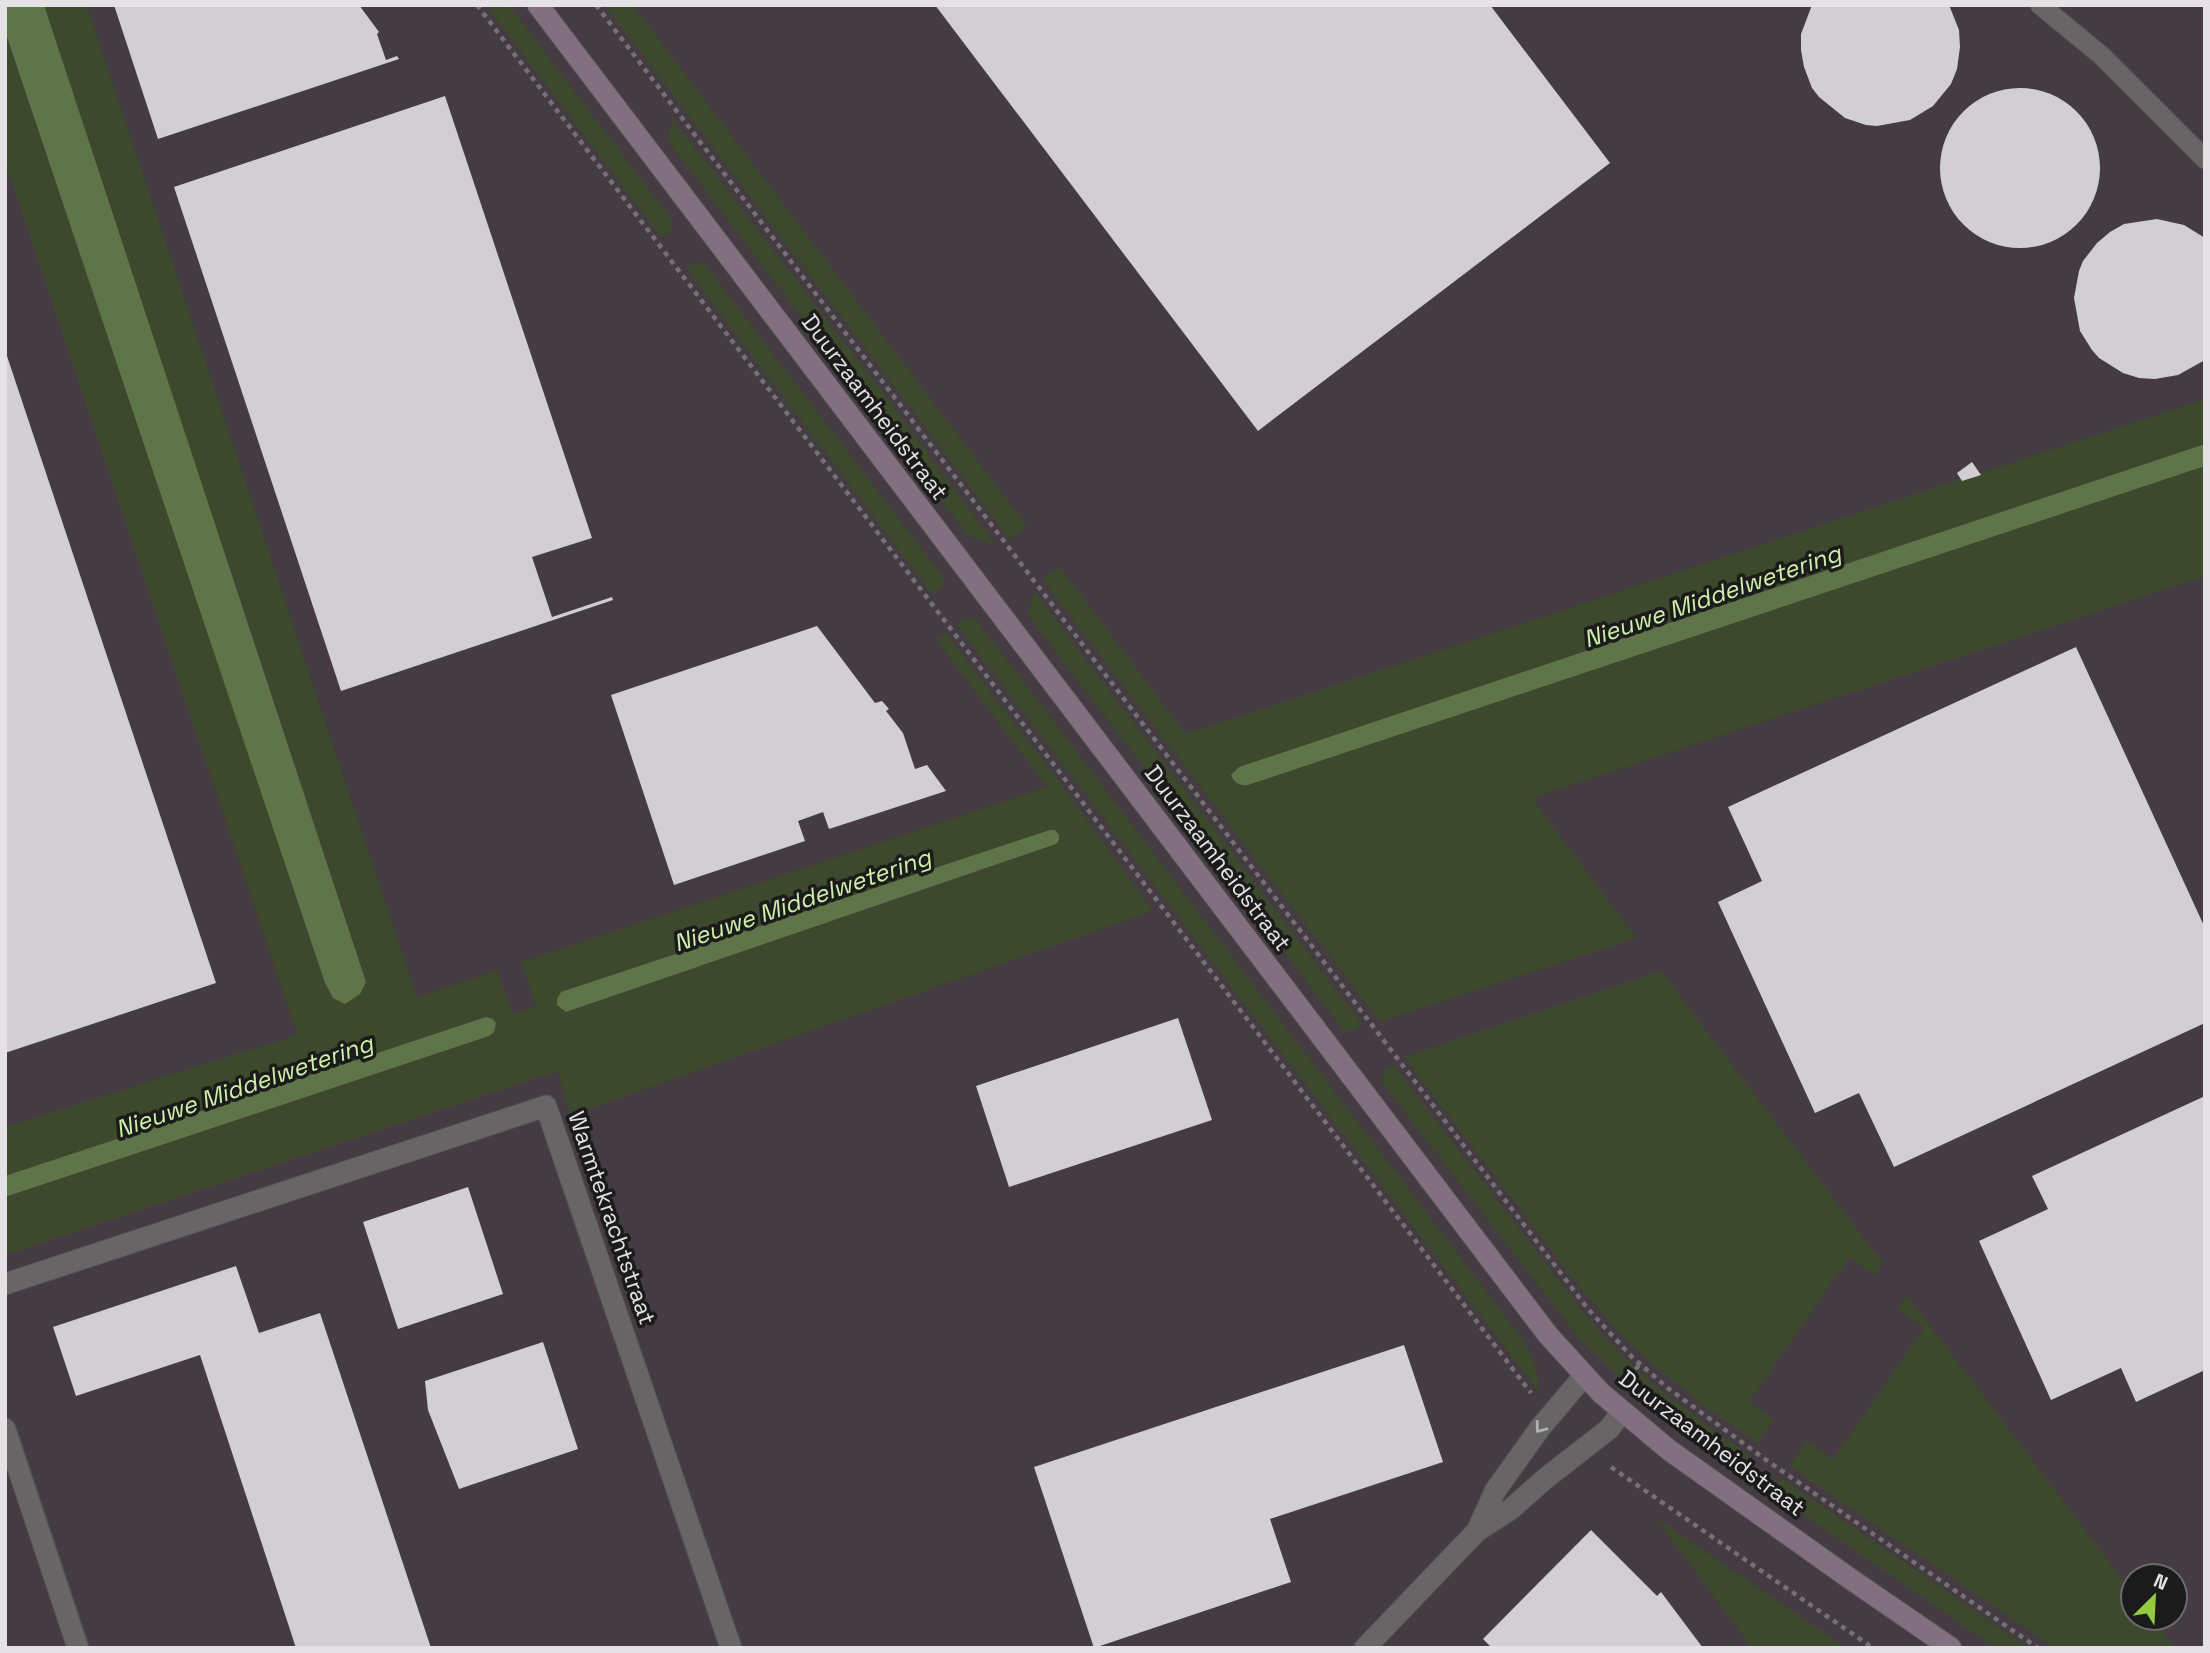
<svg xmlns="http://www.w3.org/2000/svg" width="2210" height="1653" font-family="'Space Grotesk',sans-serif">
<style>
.built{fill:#443c42;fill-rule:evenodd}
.green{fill:#3c492c;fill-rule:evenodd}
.water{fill:#5f7448}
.building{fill:#d2cfd2}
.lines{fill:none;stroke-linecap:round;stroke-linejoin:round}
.lane-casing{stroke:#514e50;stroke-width:21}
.street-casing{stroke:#514e50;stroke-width:23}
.secondary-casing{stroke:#514e50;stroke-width:23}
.path{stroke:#747174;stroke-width:4.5;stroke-dasharray:5 5;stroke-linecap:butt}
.lane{stroke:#686567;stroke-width:19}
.street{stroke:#686567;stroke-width:21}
.secondary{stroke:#826f80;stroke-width:21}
.oneway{stroke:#b2b0b2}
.labels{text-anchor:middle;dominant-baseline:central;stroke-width:7;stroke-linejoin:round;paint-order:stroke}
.street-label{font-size:23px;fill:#e4e2e4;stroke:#1c1b1c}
.water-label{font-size:24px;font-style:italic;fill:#cef0aa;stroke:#1c1b1c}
</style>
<rect width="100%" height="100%" fill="#353235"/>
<path class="built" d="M5,5H2205V1648H5ZM2133,1576H2175V1618H2133Z"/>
<path class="green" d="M44,5H87L417,997L497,970L513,1014L536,1007L521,962L1047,787L936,640L946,633L1069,795L1153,911L571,1115L557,1071L5,1255V1197L489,1036L494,1032L486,1017L5,1176V1127L297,1035L5,162V31L325,983L333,998L360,994L366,982ZM1059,835V840L1056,844L567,1012L561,1009Z
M486,5H509L673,221L671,231L662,238Z
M605,5H633L1027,526L1010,539Z
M672,118L878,386L996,545L968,536L668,141Z
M694,262L704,263L944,578L942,588L933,595L686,268Z
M2205,399V444L1278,754L1234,770L1231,775L1249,785L2205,466V576L1532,798L1636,938L1380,1022L1042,579L1060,567L1186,734Z
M1034,591L1362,1024L1354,1031H1344L1028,615Z
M965,618L976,619L1524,1341C1533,1357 1540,1372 1538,1391L957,625Z
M1661,971L1883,1263L1875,1275L1849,1258L1749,1402L1774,1419L1758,1443L1701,1404L1640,1353L1616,1330L1571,1276L1404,1057Z
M1393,1065L1599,1332L1641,1374L1672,1399L1750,1456L1743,1464L1733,1467L1671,1424L1642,1400L1579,1338L1382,1082L1384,1071Z
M1907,1295L2133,1593V1618H2152L2175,1648H2054L1789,1466L1807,1441L1833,1459L1924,1328L1898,1308Z
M1781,1478L2029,1648H1996L1777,1497L1775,1486Z
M1655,1517L1846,1648H1752Z"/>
<path class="water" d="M5,5H44L366,982L360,994L345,1004L333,998L325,983L5,31Z
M2205,444V466L1248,785C1240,786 1234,783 1231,775L1239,767Z
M1050,830H1055L1059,835V840L1056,844L566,1012L557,1005V999L561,992Z
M486,1017L493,1019L496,1023L494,1032L489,1036L5,1197V1176Z"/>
<path class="building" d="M114,5H359L379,32L377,34L386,60L397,56L399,59L158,139Z
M935,5H1490L1610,163L1258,431Z
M1812,5H1949L1959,30L1960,47L1957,69L1951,84L1933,106L1910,120L1877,126L1866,125L1845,118L1819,97L1812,88L1804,67L1801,50V34Z
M1940 168a80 80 0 1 1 160 0a80 80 0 1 1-160 0Z
M445,96L592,538L532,557L552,617L612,597L613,600L341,691L174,187Z
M2157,219L2184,225L2205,238V360L2178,375L2155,379L2139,378L2123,373L2099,358L2092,350L2080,331L2074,298L2079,271L2083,261L2097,243L2110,232L2124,224Z
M5,350L216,983L5,1053Z
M1972,462L1981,475L1962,481L1957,473Z
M817,626L875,703L882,701L889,709L886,711L903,733L915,769L927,765L946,791L829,829L823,812L798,821L805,841L674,885L611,695Z
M2076,647L2205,928V1023L1894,1167L1859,1093L1815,1113L1718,902L1762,881L1728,807Z
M1178,1018L1212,1120L1009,1187L976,1086Z
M2205,1096V1370L2136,1402L2121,1368L2051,1400L1979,1241L2048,1209L2032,1176Z
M468,1187L503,1294L398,1329L363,1222Z
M236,1266L259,1333L320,1313L431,1648H296L200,1355L76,1396L53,1327Z
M543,1342L578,1449L459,1489L428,1410L425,1381Z
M1404,1345L1443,1462L1270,1519L1291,1582L1094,1648L1034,1467Z
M1591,1530L1657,1596L1661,1592L1703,1648H1492L1483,1639Z"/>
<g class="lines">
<defs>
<path id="lane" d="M2040,5L2102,56L2205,159"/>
<path id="street" d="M5,1284L546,1106L731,1648
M5,1429L78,1648
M1477,1531L1495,1491L1540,1428L1584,1376
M1365,1648L1477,1531L1511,1509L1546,1478L1609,1429L1622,1412"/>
<path id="secondary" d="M538,5L1548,1335L1601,1393L1669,1450L1852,1580L1951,1648"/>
</defs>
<use href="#lane" class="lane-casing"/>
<use href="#street" class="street-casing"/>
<use href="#secondary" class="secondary-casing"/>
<path class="path" d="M477,5L1531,1393
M596,5L1588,1309L1632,1357L1669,1389L1769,1462L2038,1648
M1629,1377L1640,1364
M1611,1467L1873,1648"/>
<use href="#lane" class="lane"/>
<use href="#street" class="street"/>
<use href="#secondary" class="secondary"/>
</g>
<defs><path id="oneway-chevron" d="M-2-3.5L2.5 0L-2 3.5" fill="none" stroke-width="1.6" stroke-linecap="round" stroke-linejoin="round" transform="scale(1.75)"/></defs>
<use class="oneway" href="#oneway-chevron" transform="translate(1540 1428) rotate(127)"/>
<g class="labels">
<g class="street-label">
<text transform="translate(875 407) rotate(53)">Duurzaamheidstraat</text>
<text transform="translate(1218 858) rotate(53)">Duurzaamheidstraat</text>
<text transform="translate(612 1218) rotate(71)">Warmtekrachtstraat</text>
<text transform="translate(1712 1443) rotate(37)">Duurzaamheidstraat</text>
</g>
<g class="water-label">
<text transform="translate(1712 596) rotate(-19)">Nieuwe Middelwetering</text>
<text transform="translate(802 900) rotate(-19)">Nieuwe Middelwetering</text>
<text transform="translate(244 1086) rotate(-19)">Nieuwe Middelwetering</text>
</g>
</g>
<rect width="2210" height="1653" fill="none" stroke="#e4e2e4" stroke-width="14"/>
<g transform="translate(2154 1597) rotate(24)"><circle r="33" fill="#1c1b1c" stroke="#6c6b6c" stroke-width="2"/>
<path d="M0-5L12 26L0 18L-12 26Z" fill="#93cd3e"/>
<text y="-10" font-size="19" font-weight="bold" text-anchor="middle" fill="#e4e2e4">N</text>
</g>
</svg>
